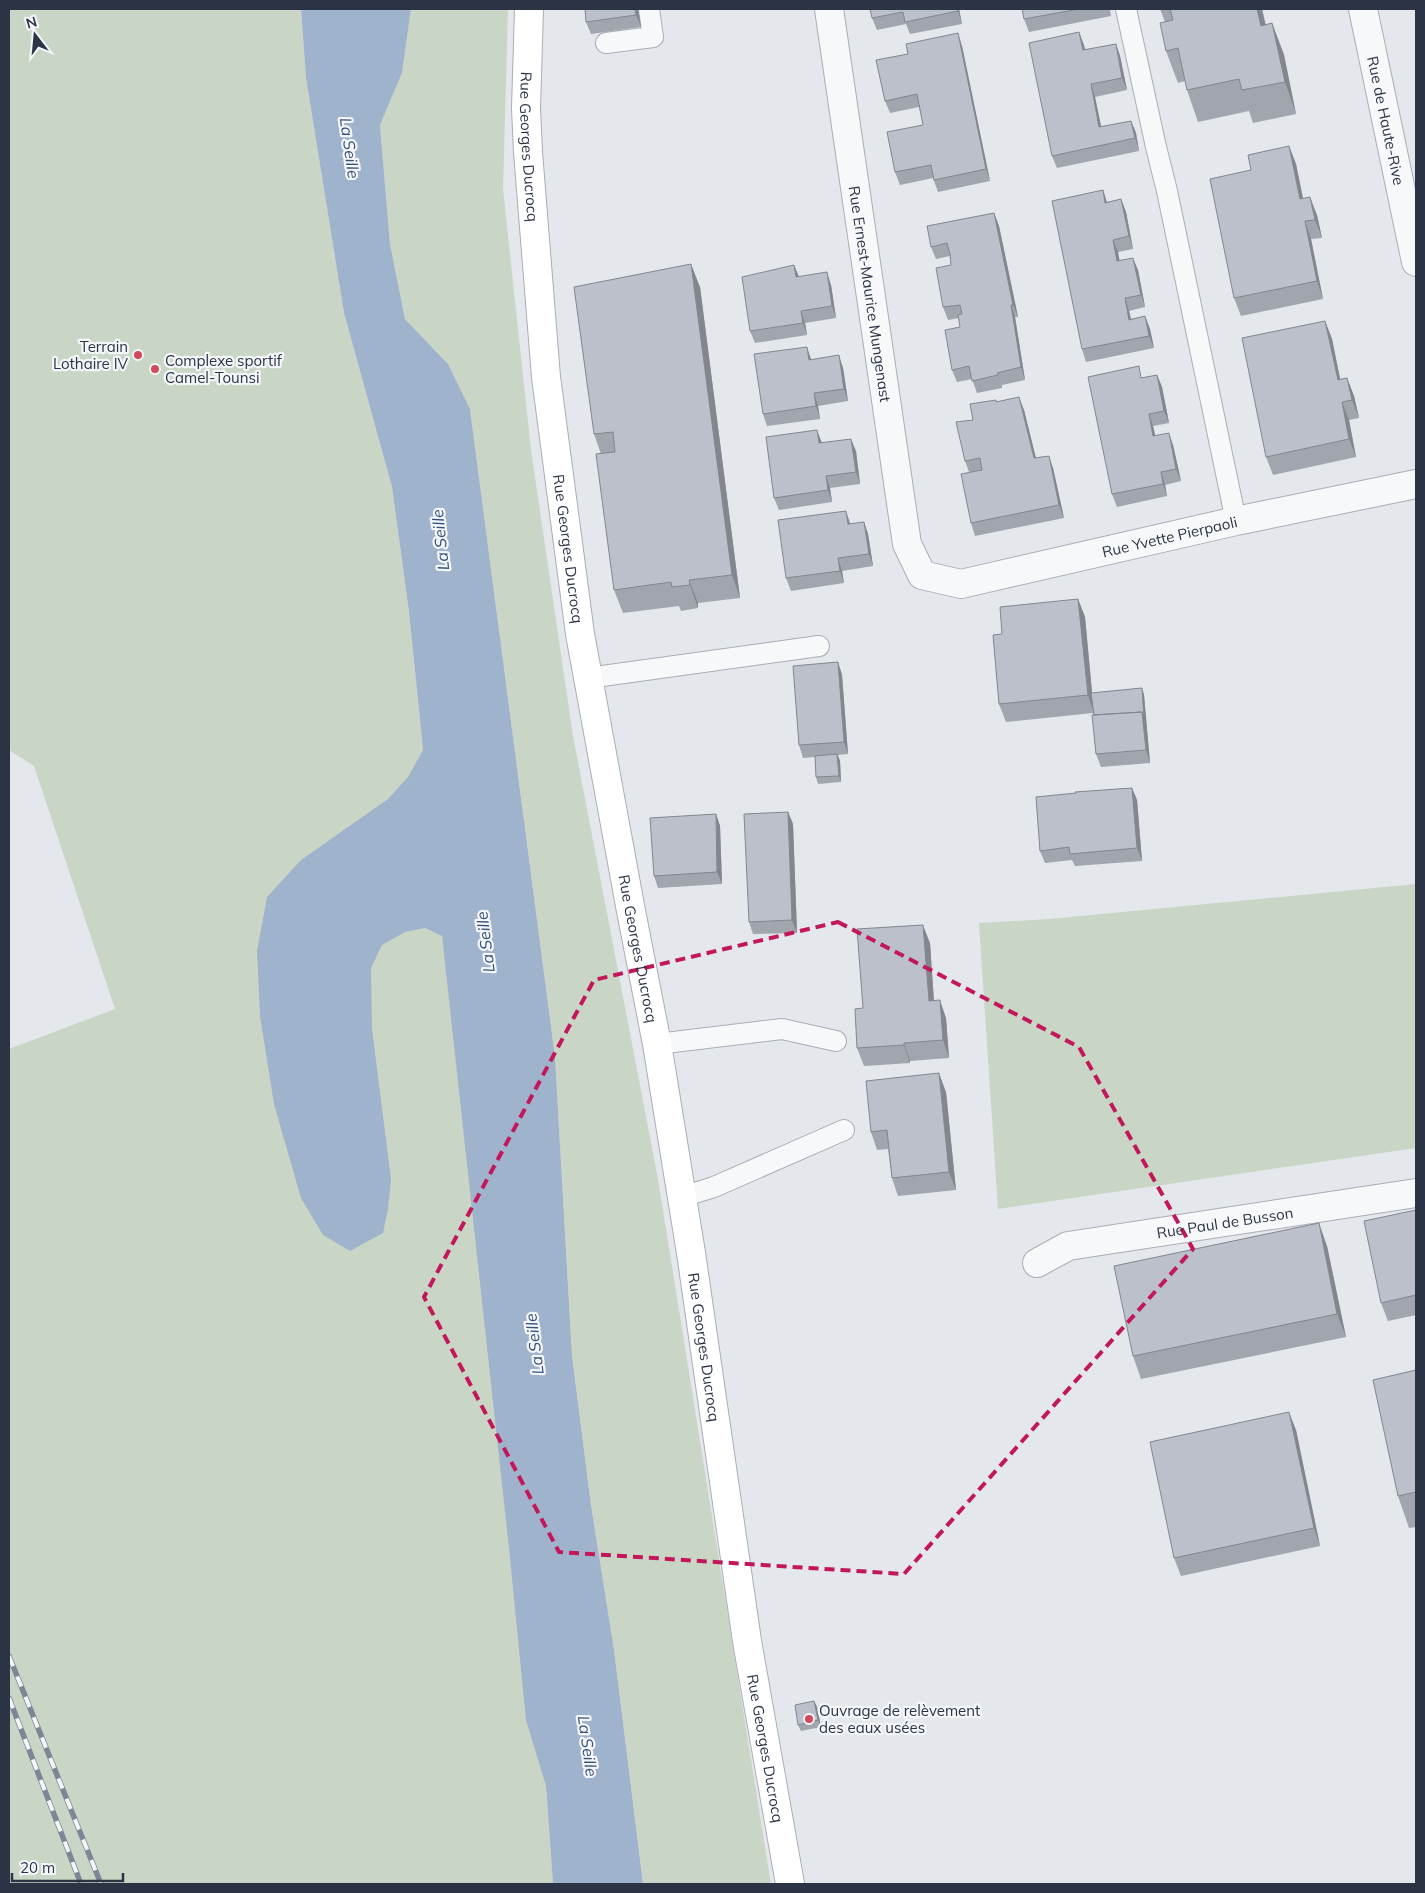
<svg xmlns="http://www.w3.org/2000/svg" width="1425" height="1893" font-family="Mulish,sans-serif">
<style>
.green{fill:#c9d6c5}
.water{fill:#9fb4cc}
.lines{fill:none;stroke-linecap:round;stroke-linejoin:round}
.lane-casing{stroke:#a9aeb7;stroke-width:22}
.street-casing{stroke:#a9aeb7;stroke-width:30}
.secondary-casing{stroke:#a9aeb7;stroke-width:30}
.lane{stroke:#f7f8fa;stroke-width:20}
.street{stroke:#f7f8fa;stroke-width:28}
.secondary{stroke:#fff;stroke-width:28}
.rail-casing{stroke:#7d8696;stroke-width:5.5}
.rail{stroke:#f4f6f9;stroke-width:4;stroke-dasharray:11;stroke-linecap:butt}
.wall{fill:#a1a5ae}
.shaded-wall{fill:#83868d}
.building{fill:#bbc0ca;stroke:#83868d}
.marked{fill:none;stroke:#c2185b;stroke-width:4;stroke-dasharray:10 6;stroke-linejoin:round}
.poi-dot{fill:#d1495b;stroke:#f4f6f9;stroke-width:2}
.labels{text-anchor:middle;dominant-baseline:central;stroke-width:4.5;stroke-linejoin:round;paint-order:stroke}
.street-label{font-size:15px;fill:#2b3445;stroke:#f4f6f9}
.poi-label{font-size:15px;fill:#2b3445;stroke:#f4f6f9;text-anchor:start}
.water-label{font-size:16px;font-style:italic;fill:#34527a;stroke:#f4f6f9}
</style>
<rect width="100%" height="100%" fill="#e4e7ec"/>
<path class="green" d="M9,9H301L306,78L344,313L392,487L409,612L442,936L546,1786L553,1884H9V1049L115,1009L34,766L9,750L10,737L9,734Z
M411,9H508L503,189L531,450L573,736L658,1179L771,1884H643L614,1650L591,1505L572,1356L555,1057L470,409L448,364L405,319L390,244L380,125L402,73Z
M1416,884V1148L998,1209L979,923L1049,919Z"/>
<path class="water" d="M301,9H411L402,73L380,125L390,244L405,319L448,364L470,409L555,1057L572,1356L591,1505L614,1650L643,1884H553L546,1786L526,1720L509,1548L442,936L425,928L405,932L382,945L371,968L372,1029L391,1179L388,1209L383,1233L350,1251L323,1235L301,1198L274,1104L260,1016L257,951L267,897L301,860L388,799L408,777L423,750L409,612L392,487L344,313L306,78Z"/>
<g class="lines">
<defs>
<path id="lane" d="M1126,9L1156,147L1167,191L1236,521
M606,43L653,37L649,9
M588,678L819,646
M657,1044L782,1029L836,1041
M682,1197L714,1187L844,1130"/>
<g id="street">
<path id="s1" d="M829,9L907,544L922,575L961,584L1236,521L1416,484"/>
<path id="s2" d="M1363,9L1416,262"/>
<path id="s3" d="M1037,1263L1068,1246L1416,1193"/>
</g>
<g id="secondary">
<path id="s4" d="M529,9L526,108L528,152L546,377L580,634L631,911L657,1044L691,1253L747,1641L790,1884"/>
</g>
</defs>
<use href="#lane" class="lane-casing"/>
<use href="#street" class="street-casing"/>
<use href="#secondary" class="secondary-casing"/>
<use href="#lane" class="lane"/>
<use href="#street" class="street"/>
<use href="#secondary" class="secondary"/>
<defs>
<path id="rail" d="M9,1656L101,1884
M9,1698L81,1884"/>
</defs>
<use href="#rail" class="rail-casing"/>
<use href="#rail" class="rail"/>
</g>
<path class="wall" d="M585,9H638L641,27L591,34L586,22Z
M870,9H959L962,24L910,34L906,24L877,30L872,18Z
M1022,9H1110L1111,16L1029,32L1024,19Z
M1160,9H1263H1262L1266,25L1272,23L1284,55L1296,114L1253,123L1249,111L1198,122L1187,90L1185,81L1178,83L1166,51L1165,22Z
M1079,32L1085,50L1116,44L1120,56L1127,90L1095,97L1101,127L1131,121L1136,133L1139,151L1057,168L1052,156Z
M962,46L990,181L938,192L933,178L900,185L895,172L923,125L919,107L890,113L885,101Z
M1289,146L1296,164L1303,199L1317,215L1322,238L1311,239L1323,299L1241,316L1234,298L1251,170Z
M1103,190L1107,202L1121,199L1126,212L1133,249L1118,252L1119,260L1138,270L1145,307L1129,311L1131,319L1145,316L1150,329L1154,348L1086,362L1082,349Z
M994,213L999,226L1018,317H1015L1025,380L1002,385V388L977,393L972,379L957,382L952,370L960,327L959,318L948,320L943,307L951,265L950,256L936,259L931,247Z
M794,265L799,277L831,285L836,318L805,323L807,335L755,343L750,331Z
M700,287L740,598L698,603V608L681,611L679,606L623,613L614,590L601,454L594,434Z
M1325,321L1332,339L1340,379L1347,378L1354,396L1359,418L1349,420L1356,457L1273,475L1266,457Z
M811,360L843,368L848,401L818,406L820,419L767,426L763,414Z
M1157,375L1162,387L1169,423L1153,426L1155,435L1173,445L1181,481L1165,485L1167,496L1117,507L1112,494L1143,378Z
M996,402L1024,410L1036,458L1053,468L1064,518L975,536L971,523L969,472L965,461L973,420Z
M822,443L856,451L860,484L830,488L832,502L779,510L774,498Z
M864,522L868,534L873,566L842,571L844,583L791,591L786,578Z
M1078,599L1085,617L1092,693L1142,688L1144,695L1150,763L1101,767L1096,754L1093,713L1006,722L999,704L1002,634Z
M838,662L842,675L848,754L838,755L840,761L841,782L818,784L816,777L815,757L803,758L799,745Z
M1132,788L1137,800L1142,861L1075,866L1072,860L1045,863L1040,851Z
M788,812L793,824L797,933L753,934L749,922Z
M716,814L720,826L722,884L658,888L654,876Z
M930,943L934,1000L946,1018L949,1058L910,1061V1063L864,1066L857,1048L863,1008Z
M946,1092L956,1190L898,1196L892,1178L888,1149L877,1150L871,1132Z
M1416,1210V1315L1388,1321L1381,1303Z
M1327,1246L1346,1337L1141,1379L1133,1356Z
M1416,1370V1527L1409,1528L1398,1496Z
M1296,1430L1320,1546L1181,1576L1174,1558Z
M814,1701L817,1707L821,1727L801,1731L798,1725Z"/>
<path class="shaded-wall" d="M635,9H638L641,27L636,15Z
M957,9H959L962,24L958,11Z
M1257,9H1262L1272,58L1261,26Z
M1272,23L1284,55L1296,114L1285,82Z
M1079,32L1084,45L1088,63L1083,50Z
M958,33L962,46L990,181L986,169Z
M1116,44L1120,56L1127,90L1122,78Z
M1091,84L1095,97L1104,140L1099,127Z
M1131,121L1136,133L1139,151L1135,138Z
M1289,146L1296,164L1307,218L1300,199Z
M1103,190L1107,203H1105Z
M1310,197L1317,215L1322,238L1315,220Z
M1121,199L1126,212L1133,249L1129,236Z
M994,213L999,226L1018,317L1013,305Z
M1305,221L1311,239L1323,299L1317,281Z
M1113,240L1118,252L1122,273L1117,261Z
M1133,258L1138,270L1145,307L1141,295Z
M691,264L700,287L740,598L732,575Z
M794,265L799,277H796Z
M827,272L831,285L836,318L832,306Z
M1125,298L1129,311L1134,332L1129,320Z
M1011,305L1015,317L1025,380L1021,367Z
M801,311L805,323L807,335L803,323Z
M1145,316L1150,329L1154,348L1149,336Z
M1325,321L1332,339L1344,398L1338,380Z
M807,347L811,359L813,373L809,360Z
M839,355L843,368L848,401L844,389Z
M1157,375L1162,387L1169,423L1164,411Z
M1347,378L1354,396L1359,418L1352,400Z
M814,393L818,406L820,419L816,406Z
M1019,397L1024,410L1039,471L1034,458Z
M1342,402L1349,420L1356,457L1349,439Z
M1149,414L1153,426L1158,448L1153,436Z
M817,430L822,443H819Z
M1169,433L1173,445L1181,481L1176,469Z
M851,439L856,451L860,484L856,472Z
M1049,456L1053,468L1064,518L1059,505Z
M1161,472L1165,485L1167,496L1163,484Z
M826,476L830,488L832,502L828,490Z
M846,511L850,523L852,536L848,524Z
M864,522L868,534L873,566L869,554Z
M838,558L842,571L844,583L840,571Z
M689,580L698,603V608L690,585Z
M1078,599L1085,617L1094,713L1088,695Z
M838,662L842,675L848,754L844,742Z
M1142,688L1144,695L1150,763L1146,750L1142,712Z
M837,754L840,761L841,782L839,776Z
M1132,788L1137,800L1142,861L1137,848Z
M788,812L793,824L797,933L792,920Z
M716,814L720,826L722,884L717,872Z
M923,925L930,943L935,1019L929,1001Z
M940,1000L946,1018L949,1058L943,1040Z
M904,1043L910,1061V1063L904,1045Z
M939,1073L946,1092L956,1190L949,1172Z
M1319,1223L1327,1246L1346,1337L1337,1314Z
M1289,1412L1296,1430L1320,1546L1314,1528Z
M814,1701L817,1707L821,1727L818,1720Z"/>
<path class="building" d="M585,9H635L636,15L586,22Z
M870,9H957L958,11L905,22L903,12L872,18Z
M1022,9H1079L1024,19Z
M1170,9H1257L1261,26L1272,23L1285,82L1242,90L1239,79L1187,90L1178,48L1166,51L1160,23L1173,20Z
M1079,32L1083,50L1116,44L1122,78L1091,84L1099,127L1131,121L1135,138L1052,156L1029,43Z
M958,33L986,169L934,180L931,165L895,172L887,132L923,125L917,94L885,101L876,60L908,54L906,44Z
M1289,146L1300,199L1310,197L1315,220L1305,221L1317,281L1234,298L1210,179L1251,170L1248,155Z
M1103,190L1105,203L1121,199L1129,236L1113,240L1117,261L1133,258L1141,295L1125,298L1129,320L1145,316L1149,336L1082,349L1052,201Z
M994,213L1013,305H1011L1021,367L997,373L998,375L972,381L969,366L952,370L945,330L960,327L958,315L962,314L960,305L943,307L936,268L951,265L950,254L947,243L931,247L927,226Z
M691,264L732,575L689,580L690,585L672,587L671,582L614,590L596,454L615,452L613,432L594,434L574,287Z
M794,265L796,277L827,272L832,306L801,311L803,323L750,331L742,277Z
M1325,321L1338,380L1347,378L1352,400L1342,402L1349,439L1266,457L1242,338Z
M807,347L809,360L839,355L844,389L814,393L816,406L763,414L754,354Z
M1139,366L1141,378L1157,375L1164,411L1149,414L1153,436L1169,433L1176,469L1161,472L1163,484L1112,494L1088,377Z
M1019,397L1034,458L1049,456L1059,505L971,523L961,474L982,470L980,458L965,461L956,422L973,420L970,404L996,400V402Z
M817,430L819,443L851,439L856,472L826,476L828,490L774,498L766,437Z
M846,511L848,524L864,522L869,554L838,558L840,571L786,578L778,520Z
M1078,599L1088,695L999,704L993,635L1002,634L1000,607Z
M838,662L844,742L799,745L793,666Z
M1142,688L1144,718L1142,712L1094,715L1091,693Z
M1142,712L1146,750L1096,754L1092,715Z
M837,754L839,776L816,777L815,756Z
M1132,788L1137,848L1070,854L1069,847L1040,851L1036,797L1076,793L1075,792Z
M788,812L792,920L749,922L744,814Z
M716,814L717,872L654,876L650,818Z
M923,925L929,1001L940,1000L943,1040L904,1043V1045L857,1048L855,1009L863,1008L857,929Z
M939,1073L949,1172L892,1178L887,1130L871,1132L866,1081Z
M1416,1210V1295L1381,1303L1364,1221Z
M1319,1223L1337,1314L1133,1356L1114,1266Z
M1416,1370V1492L1398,1496L1373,1380Z
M1289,1412L1314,1528L1174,1558L1150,1442Z
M814,1701L818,1720L798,1725L795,1705Z"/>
<path class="marked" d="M838,922L1079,1047L1193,1249L904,1574L559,1552L424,1297L594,980Z"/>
<g class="poi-dot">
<circle cx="138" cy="355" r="5"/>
<circle cx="155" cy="369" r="5"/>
<circle cx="809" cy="1719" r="5"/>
</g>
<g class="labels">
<g class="street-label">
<text stroke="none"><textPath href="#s2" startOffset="114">Rue de Haute-Rive</textPath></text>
<text stroke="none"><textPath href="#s4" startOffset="138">Rue Georges Ducrocq</textPath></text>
<text stroke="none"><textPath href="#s1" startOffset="288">Rue Ernest-Maurice Mungenast</textPath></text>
<text stroke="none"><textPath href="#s1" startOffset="829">Rue Yvette Pierpaoli</textPath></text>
<text stroke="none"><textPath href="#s4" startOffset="542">Rue Georges Ducrocq</textPath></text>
<text stroke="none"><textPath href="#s4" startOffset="948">Rue Georges Ducrocq</textPath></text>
<text stroke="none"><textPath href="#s3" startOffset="194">Rue Paul de Busson</textPath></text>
<text stroke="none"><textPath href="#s4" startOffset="1352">Rue Georges Ducrocq</textPath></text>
<text stroke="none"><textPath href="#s4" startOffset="1758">Rue Georges Ducrocq</textPath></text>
</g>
<g class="poi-label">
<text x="128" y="346" text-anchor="end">Terrain<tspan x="128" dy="17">Lothaire IV</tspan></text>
<text x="165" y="360">Complexe sportif<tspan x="165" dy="17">Camel-Tounsi</tspan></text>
<text x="819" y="1710">Ouvrage de relèvement<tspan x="819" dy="17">des eaux usées</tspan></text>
</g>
<g class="water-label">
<text transform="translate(350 148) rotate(82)">La Seille</text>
<text transform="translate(440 540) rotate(-96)">La Seille</text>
<text transform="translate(485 942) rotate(-97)">La Seille</text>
<text transform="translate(534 1344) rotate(-97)">La Seille</text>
<text transform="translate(588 1746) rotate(82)">La Seille</text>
</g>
</g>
<rect width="1425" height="1893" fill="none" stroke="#2b3445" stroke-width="20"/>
<g transform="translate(35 35) rotate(344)" stroke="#f4f6f9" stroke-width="4" paint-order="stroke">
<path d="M0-4L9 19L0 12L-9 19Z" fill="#2b3445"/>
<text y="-8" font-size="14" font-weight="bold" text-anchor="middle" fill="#2b3445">N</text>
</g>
<path d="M12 1873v8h111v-8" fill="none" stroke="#2b3445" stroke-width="2.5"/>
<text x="20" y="1873" font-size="15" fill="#2b3445" stroke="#f4f6f9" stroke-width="4" paint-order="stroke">20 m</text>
</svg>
